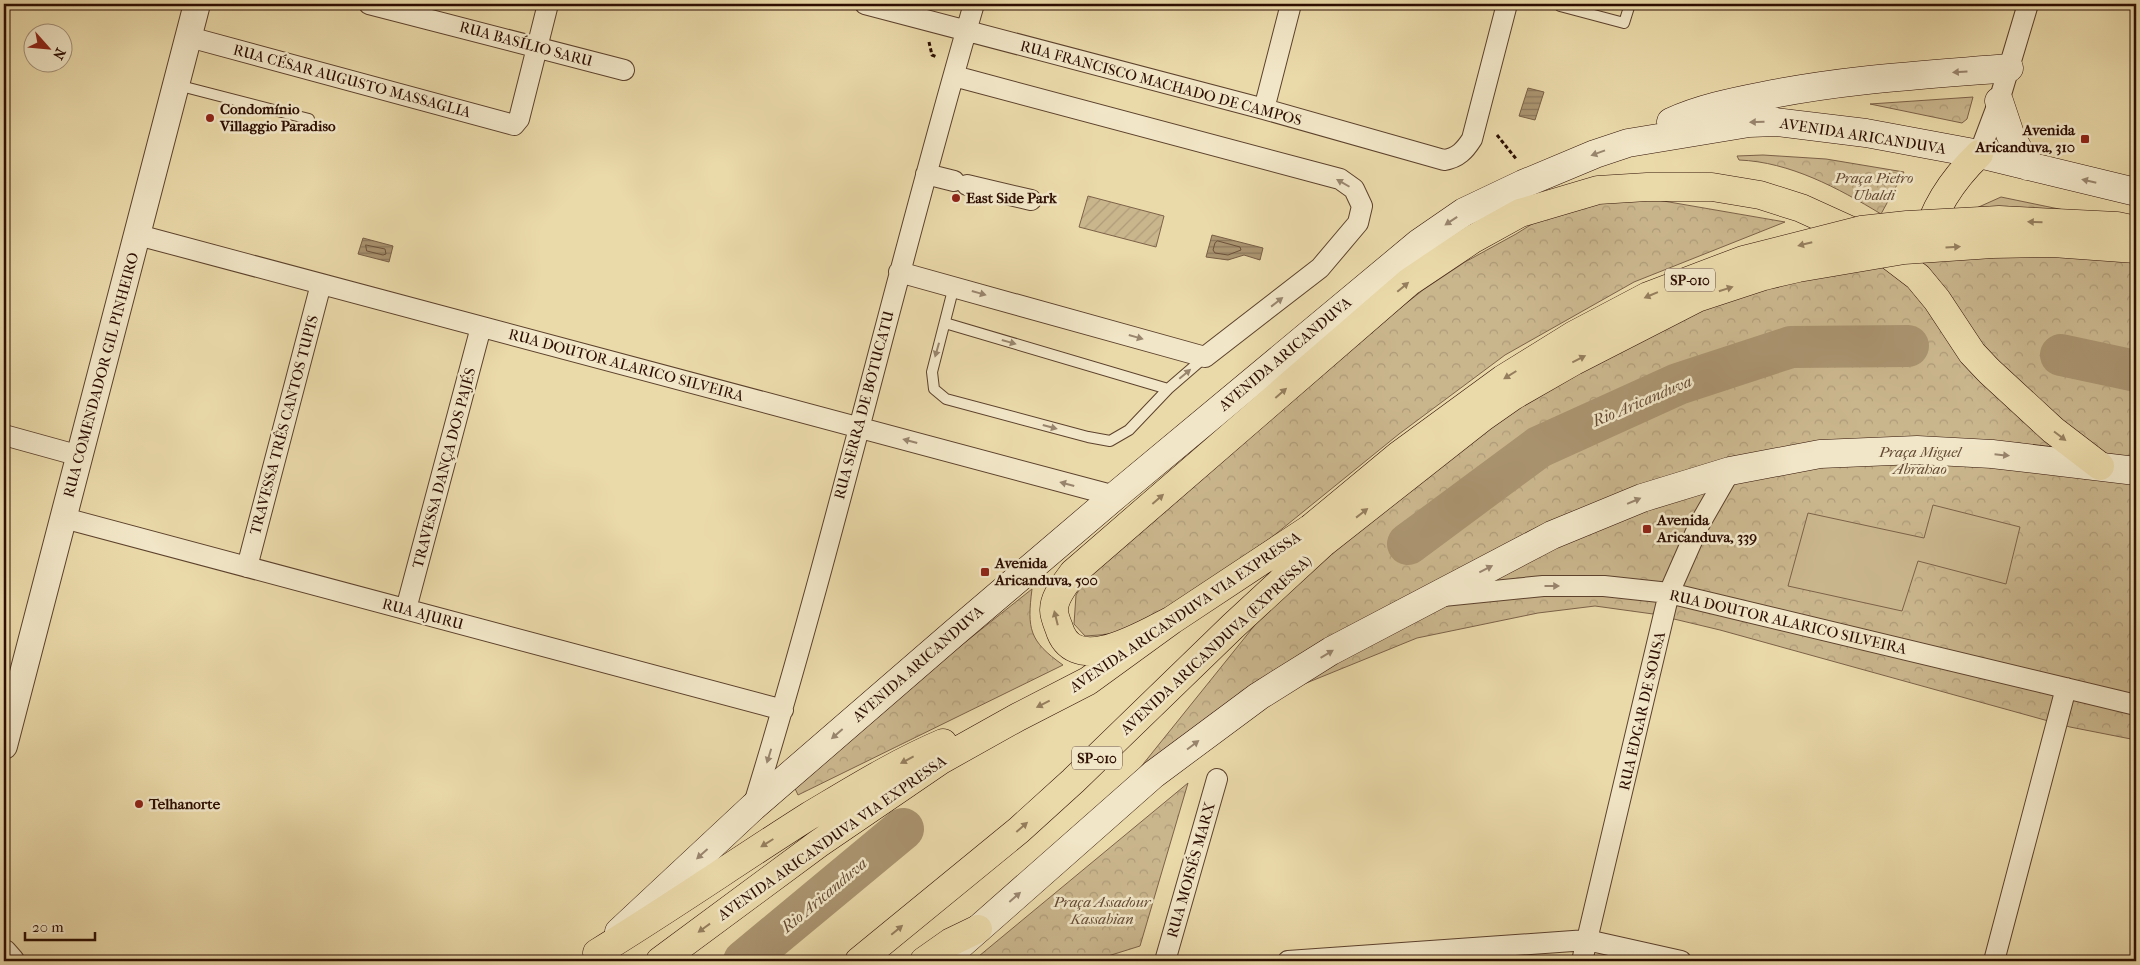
<svg xmlns="http://www.w3.org/2000/svg" width="2140" height="965" font-family="'IM FELL French Canon',serif">
<style>
.park{fill:url(#park-crowns);stroke:#7c6248}
.garden{fill:url(#garden-furrows);stroke:#7c6248}
.pitch{fill:#cab68d;stroke:#7c6248}
.water{fill:url(#water-rules);stroke:#785e44}
.lines{fill:none;stroke-linecap:round;stroke-linejoin:round}
.shore{stroke:#6c5139;stroke-width:1}
.river{stroke:#aa9470;stroke-width:42}
.service-casing{stroke:#5c412c;stroke-width:12}
.minor-casing{stroke:#5c412c;stroke-width:22}
.tertiary-casing{stroke:#5c412c;stroke-width:28}
.secondary-casing{stroke:#2d0e02;stroke-width:29}
.trunk-casing{stroke:#2d0e02;stroke-width:29}
.path{stroke:#2d0e02;stroke-width:3;stroke-dasharray:4 2.5;stroke-linecap:butt}
.service{stroke:#f1e6c7;stroke-width:10}
.minor{stroke:#f1e6c7;stroke-width:20}
.tertiary{stroke:#f1e6c7;stroke-width:26}
.secondary{stroke:#f1e6c7;stroke-width:28}
.trunk{stroke:#ead9a9;stroke-width:28}
.trunk-bridge-casing{stroke:#2d0e02;stroke-width:29;stroke-linecap:butt}
.trunk-bridge{stroke:#ead9a9;stroke-width:28}
.oneway{fill:#99856e}
.oneway2{fill:#957e5e}
.poi-dot{fill:#8f2418;stroke:#f1e6c7;stroke-width:2}
.labels{text-anchor:middle;dominant-baseline:central;stroke-width:5;stroke-linejoin:round;paint-order:stroke}
.shield{fill:#f1e6c7;stroke:#684f3d;stroke-width:1}
.shield-label{font-size:14px;font-weight:bold;fill:#2d0e02}
.street-label{font-size:15px;fill:#2d0e02;stroke:#f1e6c7}
.poi-label{font-size:15px;font-weight:bold;fill:#2d0e02;stroke:#f1e6c7;text-anchor:start}
.park-label{font-size:15px;font-style:italic;fill:#644933;stroke:#f1e6c7}
.water-label{font-size:16px;font-style:italic;fill:#654a33;stroke:#f1e6c7}
</style>
<defs>
<pattern id="park-crowns" width="20" height="18" patternUnits="userSpaceOnUse" patternTransform="scale(1.25)"><rect width="20" height="18" fill="#cab68d"/><path d="M2 6a3 3 0 1 1 6 0M12 15a3 3 0 1 1 6 0" fill="none" stroke="#ae9b78"/></pattern>
<pattern id="garden-furrows" width="10" height="10" patternUnits="userSpaceOnUse" patternTransform="scale(1.25)"><rect width="10" height="10" fill="#cab68d"/><path d="M-1 1l2-2M0 10L10 0M9 11l2-2" fill="none" stroke="#ae9b78"/></pattern>
<pattern id="water-rules" width="6" height="5" patternUnits="userSpaceOnUse" patternTransform="scale(1.25)"><rect width="6" height="5" fill="#aa9470"/><path d="M0 2.5h6" fill="none" stroke="#8b775a"/></pattern>
</defs>
<rect width="100%" height="100%" fill="#ead9a9"/>
<filter id="stains"><feTurbulence type="fractalNoise" baseFrequency=".004" numOctaves="4"/><feColorMatrix values="0 0 0 0 .2 0 0 0 0 .09 0 0 0 0 .02 0 0 0 .5 -.17"/></filter>
<radialGradient id="worn" r=".72"><stop offset=".6" stop-color="#630" stop-opacity="0"/><stop offset="1" stop-color="#630" stop-opacity=".3"/></radialGradient>
<path class="park" d="M1973,97L1967,119L1962,123L1870,104Z
M1763,155L1826,159L1904,172L1881,214C1838,188 1790,162 1739,160L1737,156Z
M1617,193L1785,222L1634,282L1505,355L1399,434L1272,537L1157,617L1113,634L1085,636L1074,624L1076,595L1088,576L1385,320L1423,290L1465,262L1516,234L1548,214Z
M2001,197L2136,225V740L2070,727L1720,630L1653,614L1595,606L1538,613L1417,638L1272,697L1078,845L1341,518L1502,393L1788,256L1972,210Z
M1032,589C1027,629 1029,641 1063,665L798,795L792,782L875,714Z
M1188,783L1140,946L1092,961H973Z"/>
<path class="garden" d="M1088,196L1164,216L1156,247L1079,227Z"/>
<path class="pitch" d="M1933,505L2020,527L2006,584L1918,561L1902,611L1788,586L1808,513L1924,538Z"/>
<path class="water" d="M1528,88L1544,92L1535,120L1519,116Z
M1212,235L1263,248L1260,260L1244,255L1228,260L1206,257Z
M363,238L393,246L389,262L358,254Z"/>
<g class="lines">
<path class="shore" d="M1218,241L1240,247L1241,250L1228,255L1215,253L1213,250L1215,243Z
M366,245L385,249L386,254L383,255L367,251Z"/>
<path class="river" d="M2061,355L2136,371
M1408,544L1539,447L1678,384L1791,347L1908,346
M744,961L903,829"/>
<defs>
<path id="service" d="M1561,4L1560,6L1624,23L1630,4
M177,85L309,119
M954,286L932,372L934,389L946,399L1088,437L1110,441L1129,430L1168,389L1205,357
M945,323L1168,389"/>
<path id="minor" d="M369,4L624,70
M865,4L1264,109L1444,160C1458,158 1465,150 1472,139L1507,4
M189,37L514,125L519,119L548,4
M1264,109L1291,4
M1979,154L1999,101L2028,4
M926,174L954,181
M967,185L1031,200
M138,235L1115,496
M899,272L1205,357L1320,268L1358,223L1362,206L1354,189L1340,179L954,76
M4,435L80,456
M64,518L783,710
M247,567L321,284
M1443,596L1543,586H1604L1669,593L2136,705
M406,609L481,327
M753,807C835,541 896,270 974,4
M1165,961L1217,779
M1288,961L1587,940L1681,961
M1582,961L1669,593L1699,525L1730,471
M1994,961L2066,688"/>
<path id="tertiary" d="M4,746L197,4
M4,953L11,961"/>
<path id="secondary" d="M1999,101L2010,134L2027,166
M1671,122C1699,109 1732,102 1763,96C1846,79 1925,75 2009,68
M619,932L753,807L953,634L1115,496L1419,243L1464,212L1523,184L1595,154L1628,143L1749,123L1776,122L1866,133L1979,154L2136,192
M959,946L1154,774L1259,696L1331,651L1552,535L1642,498L1730,471L1820,454L1917,450L1992,454L2136,471"/>
<path id="trunk" d="M1925,243C1933,209 1954,178 1979,154
M1172,620C1144,634 1074,678 1059,628C1057,623 1054,615 1054,610C1054,596 1066,583 1073,573L1409,282L1473,239L1520,213L1598,190L1647,187H1712L1760,195L1801,208L1867,238L1918,277L1937,300L1972,353L1989,371L2053,430L2100,466
M597,953C669,909 738,861 809,816C853,790 896,763 943,743
M660,961L818,844L941,760L1018,717L1088,681L1172,620L1311,528
M859,961L1019,830L1073,781L1233,626L1323,543
M924,961L951,942L978,929"/>
</defs>
<use href="#service" class="service-casing"/>
<use href="#minor" class="minor-casing"/>
<use href="#tertiary" class="tertiary-casing"/>
<use href="#secondary" class="secondary-casing"/>
<use href="#trunk" class="trunk-casing"/>
<path class="path" d="M929,42L932,55L937,57
M1497,135L1517,160"/>
<use href="#service" class="service"/>
<use href="#minor" class="minor"/>
<use href="#tertiary" class="tertiary"/>
<use href="#secondary" class="secondary"/>
<use href="#trunk" class="trunk"/>
<defs>
<path id="trunk-bridge" d="M1311,528L1399,455L1503,379L1574,335L1648,296L1743,260L1861,230L1907,225L1999,220L2117,226L2136,230
M1323,543L1483,417L1513,396L1574,361L1697,298L1764,276L1798,268L1904,250L1992,244L2053,243L2136,249"/>
</defs>
<use href="#trunk-bridge" class="trunk-bridge-casing"/>
<use href="#trunk-bridge" class="trunk-bridge"/>
</g>
<defs><path id="oneway-solid" d="M-6-.8H1V-3.2L6.5 0L1 3.2V.8H-6Z" transform="scale(1.25)"/></defs>
<g class="oneway">
<use href="#oneway-solid" transform="translate(1960 72) rotate(176)"/>
<use href="#oneway-solid" transform="translate(1757 122) rotate(179)"/>
<use href="#oneway-solid" transform="translate(1598 153) rotate(160)"/>
<use href="#oneway-solid" transform="translate(2089 181) rotate(-167)"/>
<use href="#oneway-solid" transform="translate(1343 183) rotate(-150)"/>
<use href="#oneway-solid" transform="translate(1451 221) rotate(146)"/>
<use href="#oneway-solid" transform="translate(979 293) rotate(16)"/>
<use href="#oneway-solid" transform="translate(1277 302) rotate(-38)"/>
<use href="#oneway-solid" transform="translate(1136 337) rotate(16)"/>
<use href="#oneway-solid" transform="translate(1009 342) rotate(16)"/>
<use href="#oneway-solid" transform="translate(937 350) rotate(106)"/>
<use href="#oneway-solid" transform="translate(1185 374) rotate(-40)"/>
<use href="#oneway-solid" transform="translate(1050 427) rotate(15)"/>
<use href="#oneway-solid" transform="translate(910 441) rotate(-165)"/>
<use href="#oneway-solid" transform="translate(2002 455) rotate(6)"/>
<use href="#oneway-solid" transform="translate(1067 484) rotate(-165)"/>
<use href="#oneway-solid" transform="translate(1634 501) rotate(-23)"/>
<use href="#oneway-solid" transform="translate(1486 569) rotate(-27)"/>
<use href="#oneway-solid" transform="translate(1552 586)"/>
<use href="#oneway-solid" transform="translate(1327 654) rotate(-31)"/>
<use href="#oneway-solid" transform="translate(837 734) rotate(139)"/>
<use href="#oneway-solid" transform="translate(1193 745) rotate(-37)"/>
<use href="#oneway-solid" transform="translate(769 756) rotate(107)"/>
<use href="#oneway-solid" transform="translate(702 854) rotate(138)"/>
<use href="#oneway-solid" transform="translate(1015 897) rotate(-41)"/>
</g>
<g class="oneway2">
<use href="#oneway-solid" transform="translate(2035 222) rotate(-178)"/>
<use href="#oneway-solid" transform="translate(1805 244) rotate(166)"/>
<use href="#oneway-solid" transform="translate(1953 247) rotate(-4)"/>
<use href="#oneway-solid" transform="translate(1403 287) rotate(-40)"/>
<use href="#oneway-solid" transform="translate(1726 289) rotate(-18)"/>
<use href="#oneway-solid" transform="translate(1651 295) rotate(157)"/>
<use href="#oneway-solid" transform="translate(1579 359) rotate(-27)"/>
<use href="#oneway-solid" transform="translate(1510 375) rotate(148)"/>
<use href="#oneway-solid" transform="translate(1281 393) rotate(-41)"/>
<use href="#oneway-solid" transform="translate(2060 436) rotate(37)"/>
<use href="#oneway-solid" transform="translate(1158 499) rotate(-41)"/>
<use href="#oneway-solid" transform="translate(1362 513) rotate(-38)"/>
<use href="#oneway-solid" transform="translate(1056 618) rotate(-104)"/>
<use href="#oneway-solid" transform="translate(1043 704) rotate(153)"/>
<use href="#oneway-solid" transform="translate(907 760) rotate(152)"/>
<use href="#oneway-solid" transform="translate(1022 827) rotate(-41)"/>
<use href="#oneway-solid" transform="translate(767 843) rotate(148)"/>
<use href="#oneway-solid" transform="translate(704 928) rotate(144)"/>
<use href="#oneway-solid" transform="translate(897 930) rotate(-40)"/>
</g>
<g class="poi-dot">
<circle cx="210" cy="118" r="5"/>
<rect x="2080" y="134" width="10" height="10" rx="2.5"/>
<circle cx="956" cy="198" r="5"/>
<rect x="1642" y="524" width="10" height="10" rx="2.5"/>
<rect x="980" y="567" width="10" height="10" rx="2.5"/>
<circle cx="139" cy="804" r="5"/>
</g>
<g class="labels">
<g class="shield">
<rect x="1665" y="268.5" width="50" height="23" rx="4"/>
<rect x="1072" y="746.5" width="50" height="23" rx="4"/>
</g>
<g class="shield-label">
<text x="1690" y="280">SP-010</text>
<text x="1097" y="758">SP-010</text>
</g>
<g class="street-label">
<text transform="translate(526 44) rotate(15)">RUA BASÍLIO SARU</text>
<text transform="translate(352 81) rotate(15)">RUA CÉSAR AUGUSTO MASSAGLIA</text>
<text transform="translate(1161 83) rotate(15)">RUA FRANCISCO MACHADO DE CAMPOS</text>
<text transform="translate(1863 136) rotate(9)">AVENIDA ARICANDUVA</text>
<text transform="translate(1285 354) rotate(-40)">AVENIDA ARICANDUVA</text>
<text transform="translate(626 365) rotate(15)">RUA DOUTOR ALARICO SILVEIRA</text>
<text transform="translate(101 375) rotate(-75)">RUA COMENDADOR GIL PINHEIRO</text>
<text transform="translate(864 405) rotate(-75)">RUA SERRA DE BOTUCATU</text>
<text transform="translate(284 425) rotate(-75)">TRAVESSA TRÊS CANTOS TUPIS</text>
<text transform="translate(444 468) rotate(-75)">TRAVESSA DANÇA DOS PAJÉS</text>
<text transform="translate(1185 612) rotate(-34)">AVENIDA ARICANDUVA VIA EXPRESSA</text>
<text transform="translate(423 614) rotate(15)">RUA AJURU</text>
<text transform="translate(1788 622) rotate(13)">RUA DOUTOR ALARICO SILVEIRA</text>
<text transform="translate(1216 645) rotate(-43)">AVENIDA ARICANDUVA (EXPRESSA)</text>
<text transform="translate(918 664) rotate(-41)">AVENIDA ARICANDUVA</text>
<text transform="translate(1642 711) rotate(-77)">RUA EDGAR DE SOUSA</text>
<text transform="translate(832 838) rotate(-35)">AVENIDA ARICANDUVA VIA EXPRESSA</text>
<text transform="translate(1191 870) rotate(-74)">RUA MOISÉS MARX</text>
</g>
<g class="poi-label">
<text x="220" y="109">Condomínio<tspan x="220" dy="17">Villaggio Paradiso</tspan></text>
<text x="2075" y="130" text-anchor="end">Avenida<tspan x="2075" dy="17">Aricanduva, 310</tspan></text>
<text x="966" y="198">East Side Park</text>
<text x="1657" y="520">Avenida<tspan x="1657" dy="17">Aricanduva, 339</tspan></text>
<text x="995" y="563">Avenida<tspan x="995" dy="17">Aricanduva, 500</tspan></text>
<text x="149" y="804">Telhanorte</text>
</g>
<g class="park-label">
<text x="1874" y="178">Praça Pietro<tspan x="1874" dy="17">Ubaldi</tspan></text>
<text x="1920" y="452">Praça Miguel<tspan x="1920" dy="17">Abrahao</tspan></text>
<text x="1102" y="902">Praça Assadour<tspan x="1102" dy="17">Kassabian</tspan></text>
</g>
<g class="water-label">
<text transform="translate(1642 401) rotate(-23)">Rio Aricanduva</text>
<text transform="translate(824 895) rotate(-40)">Rio Aricanduva</text>
</g>
</g>
<rect width="2140" height="965" fill="none" stroke="#ead9a9" stroke-width="20"/>
<rect x="5" y="5" width="2130" height="955" fill="none" stroke="#2d0e02" stroke-width="2.5"/>
<rect x="10" y="10" width="2120" height="945" fill="none" stroke="#2d0e02"/>
<g transform="translate(48 48) rotate(117)"><circle r="24" fill="#f1e6c7" stroke="#a39078"/>
<path d="M0-4L9 19L0 12L-9 19Z" fill="#8f2418"/>
<text y="-8" font-size="14" font-weight="bold" text-anchor="middle" fill="#2d0e02">N</text>
</g>
<path d="M25 932v8h70v-8" fill="none" stroke="#2d0e02" stroke-width="2.5"/>
<text x="32" y="932" font-size="15" fill="#2d0e02" stroke="#f1e6c7" stroke-width="4" paint-order="stroke">20 m</text>
<rect width="100%" height="100%" filter="url(#stains)"/>
<rect width="100%" height="100%" fill="url(#worn)"/>
</svg>
